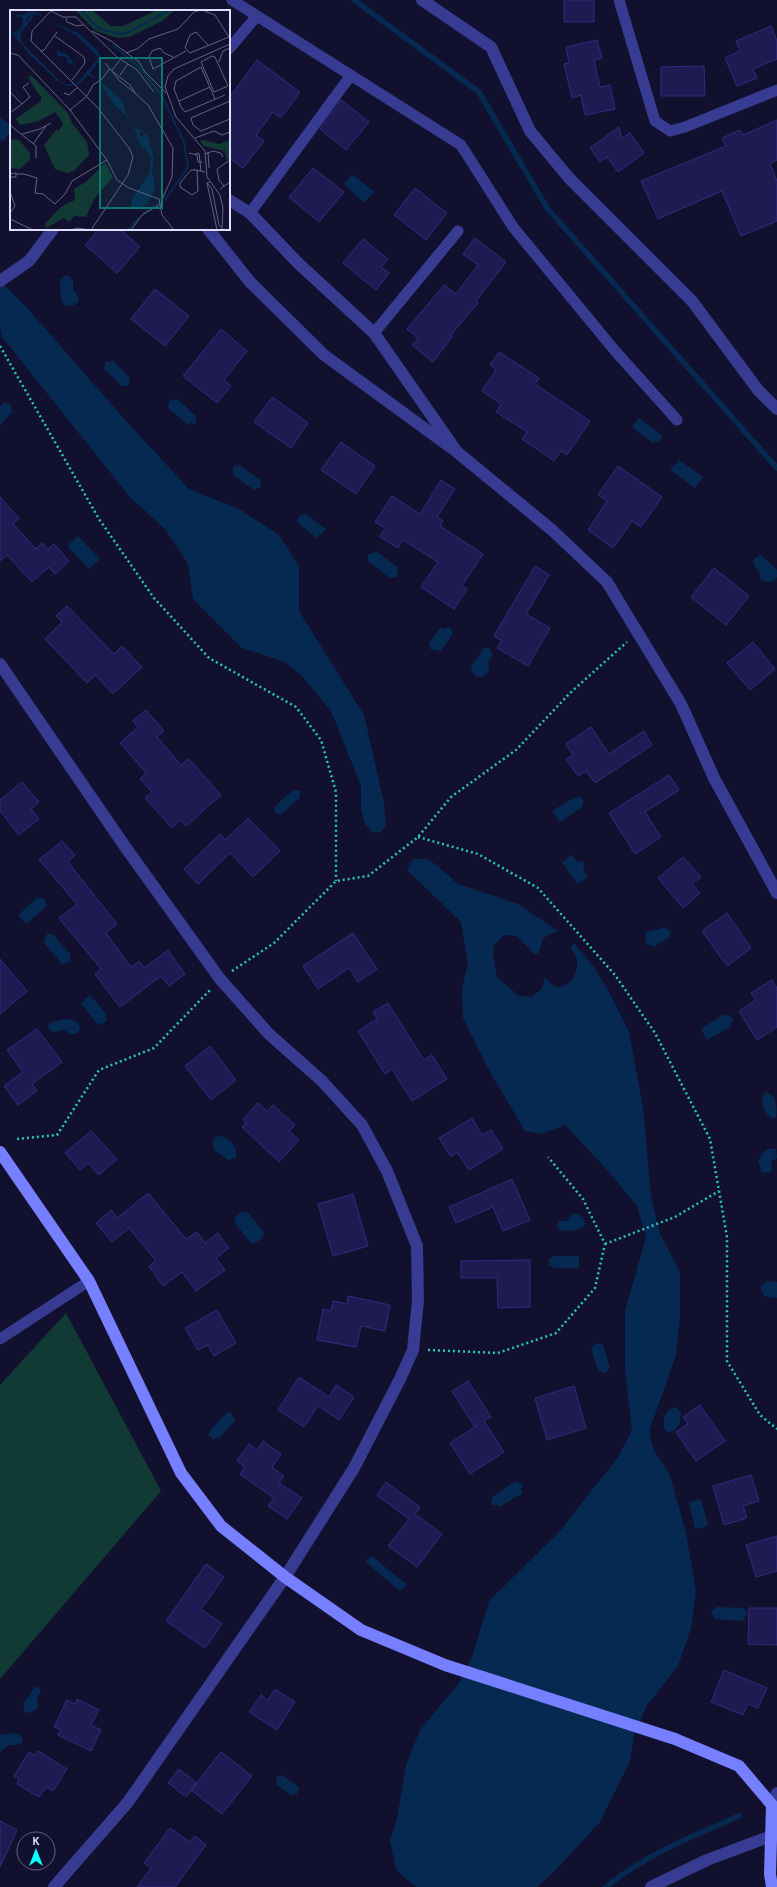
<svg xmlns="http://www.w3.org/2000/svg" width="777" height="1887" font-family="'DM Sans',sans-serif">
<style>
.green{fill:#123a35}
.water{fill:#062952}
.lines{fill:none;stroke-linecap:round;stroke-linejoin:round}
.stream{stroke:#062952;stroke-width:5.5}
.building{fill:#201a52;stroke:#332a80}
.path{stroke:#26cbb1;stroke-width:2.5;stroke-dasharray:2 3;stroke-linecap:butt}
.lane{stroke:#373c92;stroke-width:11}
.street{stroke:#373c92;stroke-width:12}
.secondary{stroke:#757fff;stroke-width:12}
.inset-river{fill:none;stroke:#062952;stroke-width:2}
.inset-road{fill:none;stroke:#646282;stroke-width:1}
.view{fill:#0f766e;fill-opacity:0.15;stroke:#0f766e;stroke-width:2}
.inset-edge{fill:none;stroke:#dedeff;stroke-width:2}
</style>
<rect width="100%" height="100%" fill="#12102f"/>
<path class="green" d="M66,1313L161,1491L0,1679V1385Z"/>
<path class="water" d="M0,117L11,126V131L3,141L0,139Z
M352,174L374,192L364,203L344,184Z
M64,276H69L73,281V289L79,298L78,302L72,306L64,305L61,301L60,279Z
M0,281L29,310L127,422L189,489L239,509L279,535L299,566V611L364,715L384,803L386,826L381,832L373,833L364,822L361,809V786L331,711L302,676L285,662L242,648L193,599L188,564L165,529L129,496L2,337L0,327Z
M112,360L130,378L128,386H122L104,369L106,361L110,362Z
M170,399L175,400L177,399L196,416V423L193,424L190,423L188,425L168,408Z
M3,403L11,404V410L13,411L0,426V407Z
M639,418L663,436L658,443L655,441L653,443L632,427Z
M679,460L703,477L695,488L670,470Z
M239,465L261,480L260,488H256L254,490L233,475V467Z
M305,513L326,529L317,538L298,523L297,520L301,514L303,515Z
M78,536L100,559L89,569L67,546Z
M376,551L399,568L397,570V577H392L391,579L368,561V554L374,553Z
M761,555L777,570V577C772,584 766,583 760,579V573L753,564L754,558Z
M441,627L444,629L450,627L453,634L440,652L437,650H431L429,643Z
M484,648H489L493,654L488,663L489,672L482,677L476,676L472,672L471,667Z
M294,790L300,791V797L282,814L275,813V806Z
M580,796L584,802L581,805L583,807L560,822L552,811L575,797L576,798Z
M572,855L577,862L582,861L585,864L583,870L588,877L577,884L562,862Z
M413,859H427L438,866L458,884L518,904L558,931L543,938L539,952L535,955L517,936L504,935L494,945L493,955L497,977L519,996L531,997L542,989L545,977C548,980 551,985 555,986C569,990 578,974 577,962C577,957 573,952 571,948L572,945L575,944L593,966L607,988L629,1032L643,1107L651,1196L660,1234L680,1272V1316L676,1355L650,1429L651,1441L655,1452L670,1475L686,1533L696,1591L691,1628L678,1666L647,1705L634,1735L630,1761L600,1822L552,1874L537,1887H417L406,1879L396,1869L390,1841L397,1819L406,1765L420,1730L459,1683L473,1654L489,1601L560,1531L618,1457L632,1431L625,1370V1311L646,1237L637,1206L608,1171L565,1125L541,1134L525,1131L490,1072L463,1018L462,989L468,963L461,922L407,870Z
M38,897L46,900L45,904L47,906L26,924L18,915Z
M664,927L671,931L669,937L654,947L646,944L645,933C651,929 656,931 664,927Z
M47,934H53L71,955L70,957V962L62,964L44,943Z
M90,995L107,1015L105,1017L107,1020L101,1025L99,1023L97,1024L81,1003Z
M724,1014L726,1016L728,1014L734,1021L730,1024L732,1026L707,1040L701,1029Z
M65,1019C73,1020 80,1020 80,1029L76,1034H70L64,1030L55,1032L49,1030L48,1026L51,1022Z
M767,1092C777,1095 777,1108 776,1118H771C765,1112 760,1104 763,1096Z
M217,1136C228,1135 239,1147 236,1158L228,1160L214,1150L212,1142Z
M767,1149H776L777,1158L771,1161L772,1170L770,1172L762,1173L758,1161L762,1154Z
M243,1211L245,1213L247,1212L264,1232L263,1237L255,1243H251L234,1222L236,1220L234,1218Z
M576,1213L584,1218L585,1225C579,1231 568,1232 559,1230L557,1225L559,1221H566L571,1215Z
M553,1256H579V1268H553V1266H549V1258H553Z
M767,1281L777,1282V1298L765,1296L761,1292V1286Z
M596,1343L603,1345L610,1368L605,1373L598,1371L591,1348Z
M676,1407L681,1412L680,1423L674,1431L668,1432L664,1428C663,1418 665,1409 676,1407Z
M229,1411L236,1420L219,1438L217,1437L214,1440L208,1434L211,1431L210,1430Z
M516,1481L523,1485L521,1490L523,1493L499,1507L498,1505H493L491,1503L492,1497Z
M701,1499L708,1526L695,1529L689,1502Z
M372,1556L407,1585L400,1591L365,1561Z
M716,1607L744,1608L748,1614L744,1618L743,1621L715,1619L711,1612Z
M35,1687H38L41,1691L37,1698L38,1707L34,1711L29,1713L25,1712L23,1704Z
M16,1733L22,1736L23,1742L16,1745H9L0,1752V1735Z
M282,1775L299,1788L297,1794L291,1795L277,1785L276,1777Z"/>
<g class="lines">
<path class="stream" d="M354,0L479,92L547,208L777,468
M606,1887C645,1855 693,1836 739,1816"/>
</g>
<path class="building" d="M564,0H594V22H564Z
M771,26L777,41V59L753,69L757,78L737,86L725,58L740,51L736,41Z
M597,40L602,58L594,60L600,87L610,85L615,109L585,115L581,95L572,98L564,64L569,63L566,47Z
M257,60L300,92L281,118L273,112L256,135L264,141L243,168L229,158V98Z
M704,66L705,96H661V67Z
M341,100L369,122L346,150L320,129Z
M777,120V160L770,163L777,181V221L741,236L722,191L658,219L641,181L726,146L722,138L740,130L743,135Z
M619,127L622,138L630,133L644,153L618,172L607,157L600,162L590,148Z
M313,168L344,192L319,222L289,197Z
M415,188L447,213L426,240L394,215Z
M99,229H120L140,247L117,273L85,245Z
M475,238L506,262L476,301L478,303L450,336L452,337L433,362L412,345L418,338L407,329L444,285L456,294L478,265L463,254Z
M363,239L388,259L381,267L389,273L376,290L343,263Z
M155,289L189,316L165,346L131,319Z
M221,329L247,351L224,380L231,386L217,403L183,376Z
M499,352L539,378L535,384L590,421L567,455L561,451L554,461L522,439L527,432L496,412L501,404L482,391L496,370L490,365Z
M272,397L308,423L291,448L254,422Z
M341,442L375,466L356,494L321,470Z
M618,466L662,497L641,527L632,521L613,548L588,530L607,501L598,495Z
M441,480L455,489L437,517L443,521L440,526L483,554L462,586L467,589L454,609L421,587L438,562L403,540L398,548L380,537L385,528L375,522L392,496L420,514Z
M0,497L19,518L13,524L36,549L42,543L48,549L54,544L69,561L55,574L49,567L32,582L7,555L0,561Z
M535,566L549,575L526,614L550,628L528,666L497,648L502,641L494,636Z
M714,568L749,596L726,625L691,597Z
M67,606L114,654L122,646L142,667L113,694L95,675L87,683L45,639L62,622L56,616Z
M753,642L775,669L750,690L727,663Z
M146,710L164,731L157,737L181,765L189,759L221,795L186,826L181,820L172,828L145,798L152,792L140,779L146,773L120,743L138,727L133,721Z
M591,727L609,754L644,731L652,745L595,783L586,771L578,776L566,759L573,755L566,744Z
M669,775L679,790L645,812L661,837L635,854L609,813Z
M22,782L39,802L31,809L39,819L19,835L0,811V800Z
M248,818L280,851L253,877L230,853L198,884L184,869L220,834L225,840Z
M62,841L75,855L68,862L117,924L106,933L131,967L139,961L144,968L168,950L185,974L169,986L161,976L120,1007L95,974L101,969L59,918L77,904L39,860Z
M683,857L701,877L692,884L700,893L683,908L658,878Z
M727,913L751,948L727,966L702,931Z
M353,933L377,969L358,982L349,968L318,989L303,966Z
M0,959L27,991L0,1014Z
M772,980L777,988V1027L757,1040L739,1011L756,1000L751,993Z
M388,1003L424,1060L432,1055L447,1079L412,1101L392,1069L385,1074L358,1031L377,1019L373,1012Z
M37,1029L62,1062L32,1084L37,1091L18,1105L4,1086L23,1072L7,1050Z
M210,1046L236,1080L211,1100L185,1066Z
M258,1103L267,1111L273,1105L295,1125L289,1131L299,1140L279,1162L242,1127L246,1123L243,1119Z
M472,1118L482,1135L491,1130L503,1149L469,1170L457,1152L451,1157L439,1138Z
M91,1131L117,1159L99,1175L88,1163L80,1170L65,1153Z
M512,1179L530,1220L503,1231L493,1207L456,1223L449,1207Z
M148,1193L186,1239L197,1232L205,1243L218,1233L229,1248L216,1258L225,1270L196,1291L182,1272L163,1286L149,1266L156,1261L129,1228L112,1242L96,1223L111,1210L117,1218Z
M353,1194L368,1246L333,1256L318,1204Z
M530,1260V1307L498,1308L497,1278H461V1261Z
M348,1296L390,1305L385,1331L361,1326L356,1347L317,1340L323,1309L331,1311L333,1301L347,1304Z
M217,1310L236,1343L214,1356L208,1345L198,1350L185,1328Z
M299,1377L329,1397L336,1385L354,1397L339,1420L318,1406L304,1427L278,1410Z
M468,1381L491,1417L484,1421L504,1452L470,1474L450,1443L478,1425L475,1427L452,1391Z
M574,1386L586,1428L547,1440L535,1398Z
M700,1405L725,1441L696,1461L676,1432L688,1424L683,1417Z
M263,1441L281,1454L272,1467L284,1476L279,1483L302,1498L287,1519L268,1506L274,1498L240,1474L245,1467L237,1461L249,1444L257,1450Z
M751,1475L759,1501L743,1506L747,1518L724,1525L713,1486Z
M386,1482L420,1507L415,1514L442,1534L417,1567L388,1546L409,1519L377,1495Z
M777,1536V1571L756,1577L746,1545Z
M206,1564L224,1577L201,1609L222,1624L205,1648L166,1621Z
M749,1608H777V1645L748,1644Z
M724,1670L767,1688L758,1708L748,1704L743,1715L711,1702Z
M275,1689L295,1702L277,1730L249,1712L261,1695L268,1700Z
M77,1699L99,1710L91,1725L101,1730L91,1751L58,1735L61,1730L54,1727L67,1700L75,1704Z
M38,1751L67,1769L53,1791L46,1787L39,1797L17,1784L19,1780L14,1776L29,1752L35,1755Z
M221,1752L252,1776L222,1814L191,1790Z
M179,1769L197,1783L186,1797L168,1783Z
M0,1821L17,1830L0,1867Z
M170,1828L190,1842L195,1836L206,1845L175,1887H137L151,1868L144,1863Z"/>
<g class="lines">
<path class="path" d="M0,346L99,519L154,598L209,658L296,707L321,740L336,792V881
M418,837L478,854L538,888L615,975L655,1033L710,1139L727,1237V1361L760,1415L777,1429
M232,971L274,943L336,881L368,876L418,837L451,797L516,750L570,693L627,642
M17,1139L57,1135L99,1070L154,1048L210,990
M605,1244L675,1217L719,1191
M428,1350L498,1353L556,1333L595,1288L605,1244L583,1199L548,1157"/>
<path class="lane" d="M232,0L461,145L513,227L616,352L677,420
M619,0L655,121L670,131L685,127L777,90
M229,49L256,17
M250,213L351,75
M374,333L458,231
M0,1339L89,1281"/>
<path class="street" d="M422,0L491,47L530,131L569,178L692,301L758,390L777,409
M208,229L250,282L324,355L457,452L374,333L299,264L250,213L229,200
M0,281L29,261L53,229
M457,452L552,530L607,582L681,704L714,778L777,893
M0,664L126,848L220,979L269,1034L322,1081L362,1125L387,1171L417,1246L418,1300L413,1350L400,1379L354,1468L285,1577L128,1802L54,1887
M772,1805L777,1793
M651,1887L707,1860L771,1836"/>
<path class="secondary" d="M0,1152L89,1281L181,1473L221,1526L285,1577L361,1630L445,1665L675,1739L739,1766L772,1805L770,1874L772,1887"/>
</g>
<g transform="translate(10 10)">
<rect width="220" height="220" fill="#12102f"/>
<path d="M65,0H82L101,16H113L147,0H165L152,11L119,27L108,28L86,21ZM21,65L58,103L62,113L77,132L79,145L64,161L57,163L45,159L34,135L47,119L49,121L53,113L45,102L29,111L10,115L6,109L31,91V87L18,68ZM0,129L9,130L20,143V149L10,159L0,158ZM193,130L209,134L220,130V149L217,150L215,141L194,136L190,131ZM95,153L103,167L84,189L76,207L64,206L59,212L54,208L36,218L35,214L52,196L65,190L64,179L77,171Z" fill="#123a35"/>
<path d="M19,0L20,4L15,12L19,10L21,0L35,7L23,4L22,9L11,22V32L49,70L57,75L64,73L65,75L57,76L48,71L21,46L2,23L10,20L13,11L12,7H7V4L15,5ZM36,10L68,23L87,40L91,47L89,51L80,63L86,69L78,65L68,75L66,74L89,48L66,25ZM47,40L58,45L64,54L58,53L56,47L47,46ZM88,69L112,91L120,114L116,105L105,96ZM122,117L134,122L129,123L131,127L136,123L138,127L144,149L142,162L145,178L138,193L130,199L121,197L122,189L140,162L141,147L135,138H132L127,129V122Z" fill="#062952"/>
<path class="inset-river" d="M71,0L88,18L109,24L117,23L159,0M103,35L128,56L152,86L174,132L178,157L155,190M133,203L149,193M118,220L128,208"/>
<path class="inset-road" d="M192,0L205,5L219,27L180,43L175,38L180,25L186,22L198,35M41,1L22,21L21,31L88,98L119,138L123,147L118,165L81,220M41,1L53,7H66L107,47L127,60L144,82M56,8L57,12L67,16L73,15M82,21L101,31L129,52L135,62L156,83M45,26L74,47L75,53L62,70M30,41L34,40L47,22M0,43L8,45L60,100L97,150L107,170L119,178L149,189L152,205L164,220M116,43L127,39L139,29L168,19L184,2L191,0M202,46L205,47L218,76L204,82L191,52ZM163,47L154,43L150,38L142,41L139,47L143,59L176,41M209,52L213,41L220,38M95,53L110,71L126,84L120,75L102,61M102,60L110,50M110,65L118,54M0,82L12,94L0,103M54,83L59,85L68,77M126,84L138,95L163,138L162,167L151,192M205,89L191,57L166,71L164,79L171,97L175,102L215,85M169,91L200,77M220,91L181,108L183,115L191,121L220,109M12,94L20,87L13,77L19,73M60,100L77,86L83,75L92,69L100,58M0,115L26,136V148M12,124L30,119L41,113M185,128L204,121L212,125L220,122M23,134L36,116M198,142L199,158M179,143L187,145L188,152H192M185,144L189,143L191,161M195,144L203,141L211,143L213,147M187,160L188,181L182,185L170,177V173L181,160H186L195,162M0,164L6,163V167H0M6,164H14L27,168L25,183L33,184L45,194L55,184L62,171L97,150M200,172L197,173L202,179L209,215L211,217M197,173L207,220M214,176L209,170L207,159L220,150M210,179L220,172M0,181L5,196L0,203M0,209L23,220M60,220L68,218L80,220M121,220L132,205L151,194M212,220L213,198L210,185L197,167L195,141L166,107L155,77L158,66L164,59L220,34"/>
<path class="view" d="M90,48H152V198H90Z"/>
<rect width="220" height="220" class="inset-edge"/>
</g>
<g transform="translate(36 1851)"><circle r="19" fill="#12102f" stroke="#646282"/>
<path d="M0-3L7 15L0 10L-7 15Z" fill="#0afeff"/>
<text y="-6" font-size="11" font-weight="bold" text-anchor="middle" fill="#dedeff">K</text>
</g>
</svg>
